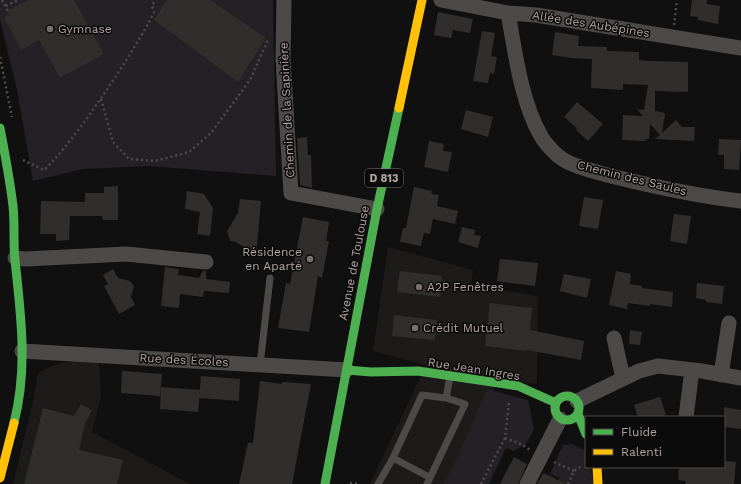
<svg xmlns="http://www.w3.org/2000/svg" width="741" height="484" font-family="'Work Sans',sans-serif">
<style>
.built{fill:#1c1b1a}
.green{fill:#232026}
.building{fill:#302d2d}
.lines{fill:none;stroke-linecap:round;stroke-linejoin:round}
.path{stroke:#4e4a4a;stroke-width:2.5;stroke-dasharray:2 3;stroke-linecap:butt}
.lane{stroke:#4c4949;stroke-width:7}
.street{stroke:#4c4949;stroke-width:15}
.fast{stroke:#4caf50;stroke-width:9}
.slow{stroke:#ffc107;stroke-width:9}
.poi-dot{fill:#787070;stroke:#0c0b0b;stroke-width:1.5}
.labels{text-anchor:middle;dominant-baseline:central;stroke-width:3;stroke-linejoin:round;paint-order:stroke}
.shield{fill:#0c0b0b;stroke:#7f7575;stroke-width:1}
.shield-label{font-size:11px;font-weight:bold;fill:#b0a3a3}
.street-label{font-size:12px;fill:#b0a3a3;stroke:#0c0b0b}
.poi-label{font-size:12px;fill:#b0a3a3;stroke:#0c0b0b;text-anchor:start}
</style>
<rect width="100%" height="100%" fill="#111010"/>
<path class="built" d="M388,247L473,270L471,285L538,296L537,384L499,380L451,484H370L426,365L373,351Z
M72,361L99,362L101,396L92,432L190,484H13L34,397L38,373L54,365Z"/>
<path class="green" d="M0,0H273L276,176L149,166L83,169L33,181L17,90L0,20Z
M487,389L528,400L534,429L526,444L514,451L506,448L489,484H443L454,464Z
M572,444L584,450L586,455V467H590L594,484H556L559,478L550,474L563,445Z"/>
<path class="building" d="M28,0H74L104,54L60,78L39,40L21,50L4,17L9,14L7,11Z
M167,0H210L266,38L238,82L154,20Z
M692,0H707V4L720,6L718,24L698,20V17L690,16Z
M438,12L473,19L470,33L453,30L451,38L434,35Z
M482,31L495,33L491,56L497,57L494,74L490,73L488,83L473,81Z
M555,32L579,36L578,46L607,47V51L639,52V60L648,61L688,62V92L655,91V111L665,113L662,133L676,120L682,127H695L694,141L655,139L660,135L650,124L649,139H645L646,141L622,140L623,115L643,116L637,109L644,110L648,85L623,84V90L591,88L592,59L571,58L552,55Z
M577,102L603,124L588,141L576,130L577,128L564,117Z
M466,110L493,117L488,137L461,129Z
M307,137L308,155H311L312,188L300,185L297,138Z
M719,139L741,140L739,170L724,169V155H718Z
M429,141L444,144L443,151L452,152L448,172L424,167Z
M118,186V220H103L102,216H70L69,240L56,241V234H40L41,201L85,202V193H104V187Z
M414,187L432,191L431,194L439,195L437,206L458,211L455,224L433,219L430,234L424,233L421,246L400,242L403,228H406Z
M187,191L204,194L213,208L210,236L197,234L200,212L185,209Z
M584,197L603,200L598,229L579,226Z
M240,199L261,201L256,255L236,242L230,241L227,231L238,213Z
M674,214L691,216L687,244L670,241Z
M303,217L329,222L326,241H329L322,278L318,276L309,332L278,328L286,283L290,284Z
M462,227L475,230L474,235L481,236L478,248L458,242Z
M500,259L538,263L535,286L497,281Z
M165,267L179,269L178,275L199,278L203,271H206V279L230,282L229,293L204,291L203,297L180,294L179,308L161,306Z
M113,269L118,278L130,281L134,286L131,297L135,305L119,314L104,286L108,284L103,275Z
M400,271L442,276L440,297L397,292Z
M616,271L631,274L630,284L642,286V288L673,292L672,307L650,304V306L628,303L627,309L609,305Z
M564,274L591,279L587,298L560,291Z
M697,283L724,286L722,304L706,302V300L696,298Z
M490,303L532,308L530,330L584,341L581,360L527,350V351L485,346Z
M394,315L437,320L435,340L392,336Z
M630,330L642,332L640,345L629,344Z
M122,371L162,374L160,396L121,393Z
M201,376L240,379L239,401L199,398Z
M260,381L282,384V382L311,384L292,484H239L248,443H253Z
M161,387L200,390L198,412L160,409Z
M660,397L666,415L659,417H638L634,405Z
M81,404L92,410L85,424L79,450L123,460L117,484H24L43,408L74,416Z
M724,407L741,410V429L724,427Z
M514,457L527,464L518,484H500Z
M726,461L736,462L734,484H685L686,481L678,480L679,467H724Z
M543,473H544L566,484H537Z"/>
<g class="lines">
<path class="path" d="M2,0L9,13
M6,6L18,0
M674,25L677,0
M0,57L12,117
M101,99L113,142L129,159L155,161L189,152L211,133L250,80L268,40
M23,160L44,170C60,155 72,138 85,121C110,86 134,50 154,13L152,6L155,0
M505,438L521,444L530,450
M554,462L574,471
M350,483L359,484
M481,484L505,438L509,402
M568,484L574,471L580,467"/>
<path class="lane" d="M260,365L270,278
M446,398L450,377
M393,458L429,477
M378,484L393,458L422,395L446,398L465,404L427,484"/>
<path class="street" d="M284,0L283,59L291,193L377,209
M441,0L508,13L536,15L741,48
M508,13C515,51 521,102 541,136C544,142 555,154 561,158C571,166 594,171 607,175C651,186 696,196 741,201
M15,258L26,259L126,254L206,262
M614,338L623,378
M22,351L347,370
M721,375L729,323
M577,401L639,371L658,366L702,371L741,378
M686,417L692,370
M527,484L560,419"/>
<path class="fast" d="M0,128C5,154 10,180 13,206C15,224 13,242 15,260C21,317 28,367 14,423
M347,370L371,372L418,371L518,386L556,403
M555 408a12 12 0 1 1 24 0a12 12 0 1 1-24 0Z
M578,414L586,434
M325,484L377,209L399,108"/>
<path class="slow" d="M399,108L422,0
M597,467L598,484
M0,478L14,423"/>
</g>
<g class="poi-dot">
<circle cx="50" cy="29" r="4"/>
<circle cx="310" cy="259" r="4"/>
<circle cx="419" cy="287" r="4"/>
<circle cx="415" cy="328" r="4"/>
</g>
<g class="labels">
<rect class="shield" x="365" y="169" width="38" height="18" rx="3"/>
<g class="shield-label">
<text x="384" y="178">D 813</text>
</g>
<g class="street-label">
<text transform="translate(591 24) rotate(9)">Allée des Aubépines</text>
<text transform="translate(287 110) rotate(-93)">Chemin de la Sapinière</text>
<text transform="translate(632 178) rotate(14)">Chemin des Saules</text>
<text transform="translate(354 263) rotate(-79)">Avenue de Toulouse</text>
<text transform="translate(184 360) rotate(3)">Rue des Écoles</text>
<text transform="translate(474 369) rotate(9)">Rue Jean Ingres</text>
</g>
<g class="poi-label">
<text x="58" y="29">Gymnase</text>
<text x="302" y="252" text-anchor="end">Résidence<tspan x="302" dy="14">en Aparté</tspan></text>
<text x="427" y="287">A2P Fenêtres</text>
<text x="423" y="328">Crédit Mutuel</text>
</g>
</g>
<rect x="585" y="416" width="140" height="52" fill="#0c0b0b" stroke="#4e4848"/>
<rect x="593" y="429" width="20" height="6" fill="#4caf50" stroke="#4e4848"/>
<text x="621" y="436" font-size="12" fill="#b0a3a3">Fluide</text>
<rect x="593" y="449" width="20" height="6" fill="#ffc107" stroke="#4e4848"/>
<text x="621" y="456" font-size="12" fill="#b0a3a3">Ralenti</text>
</svg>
